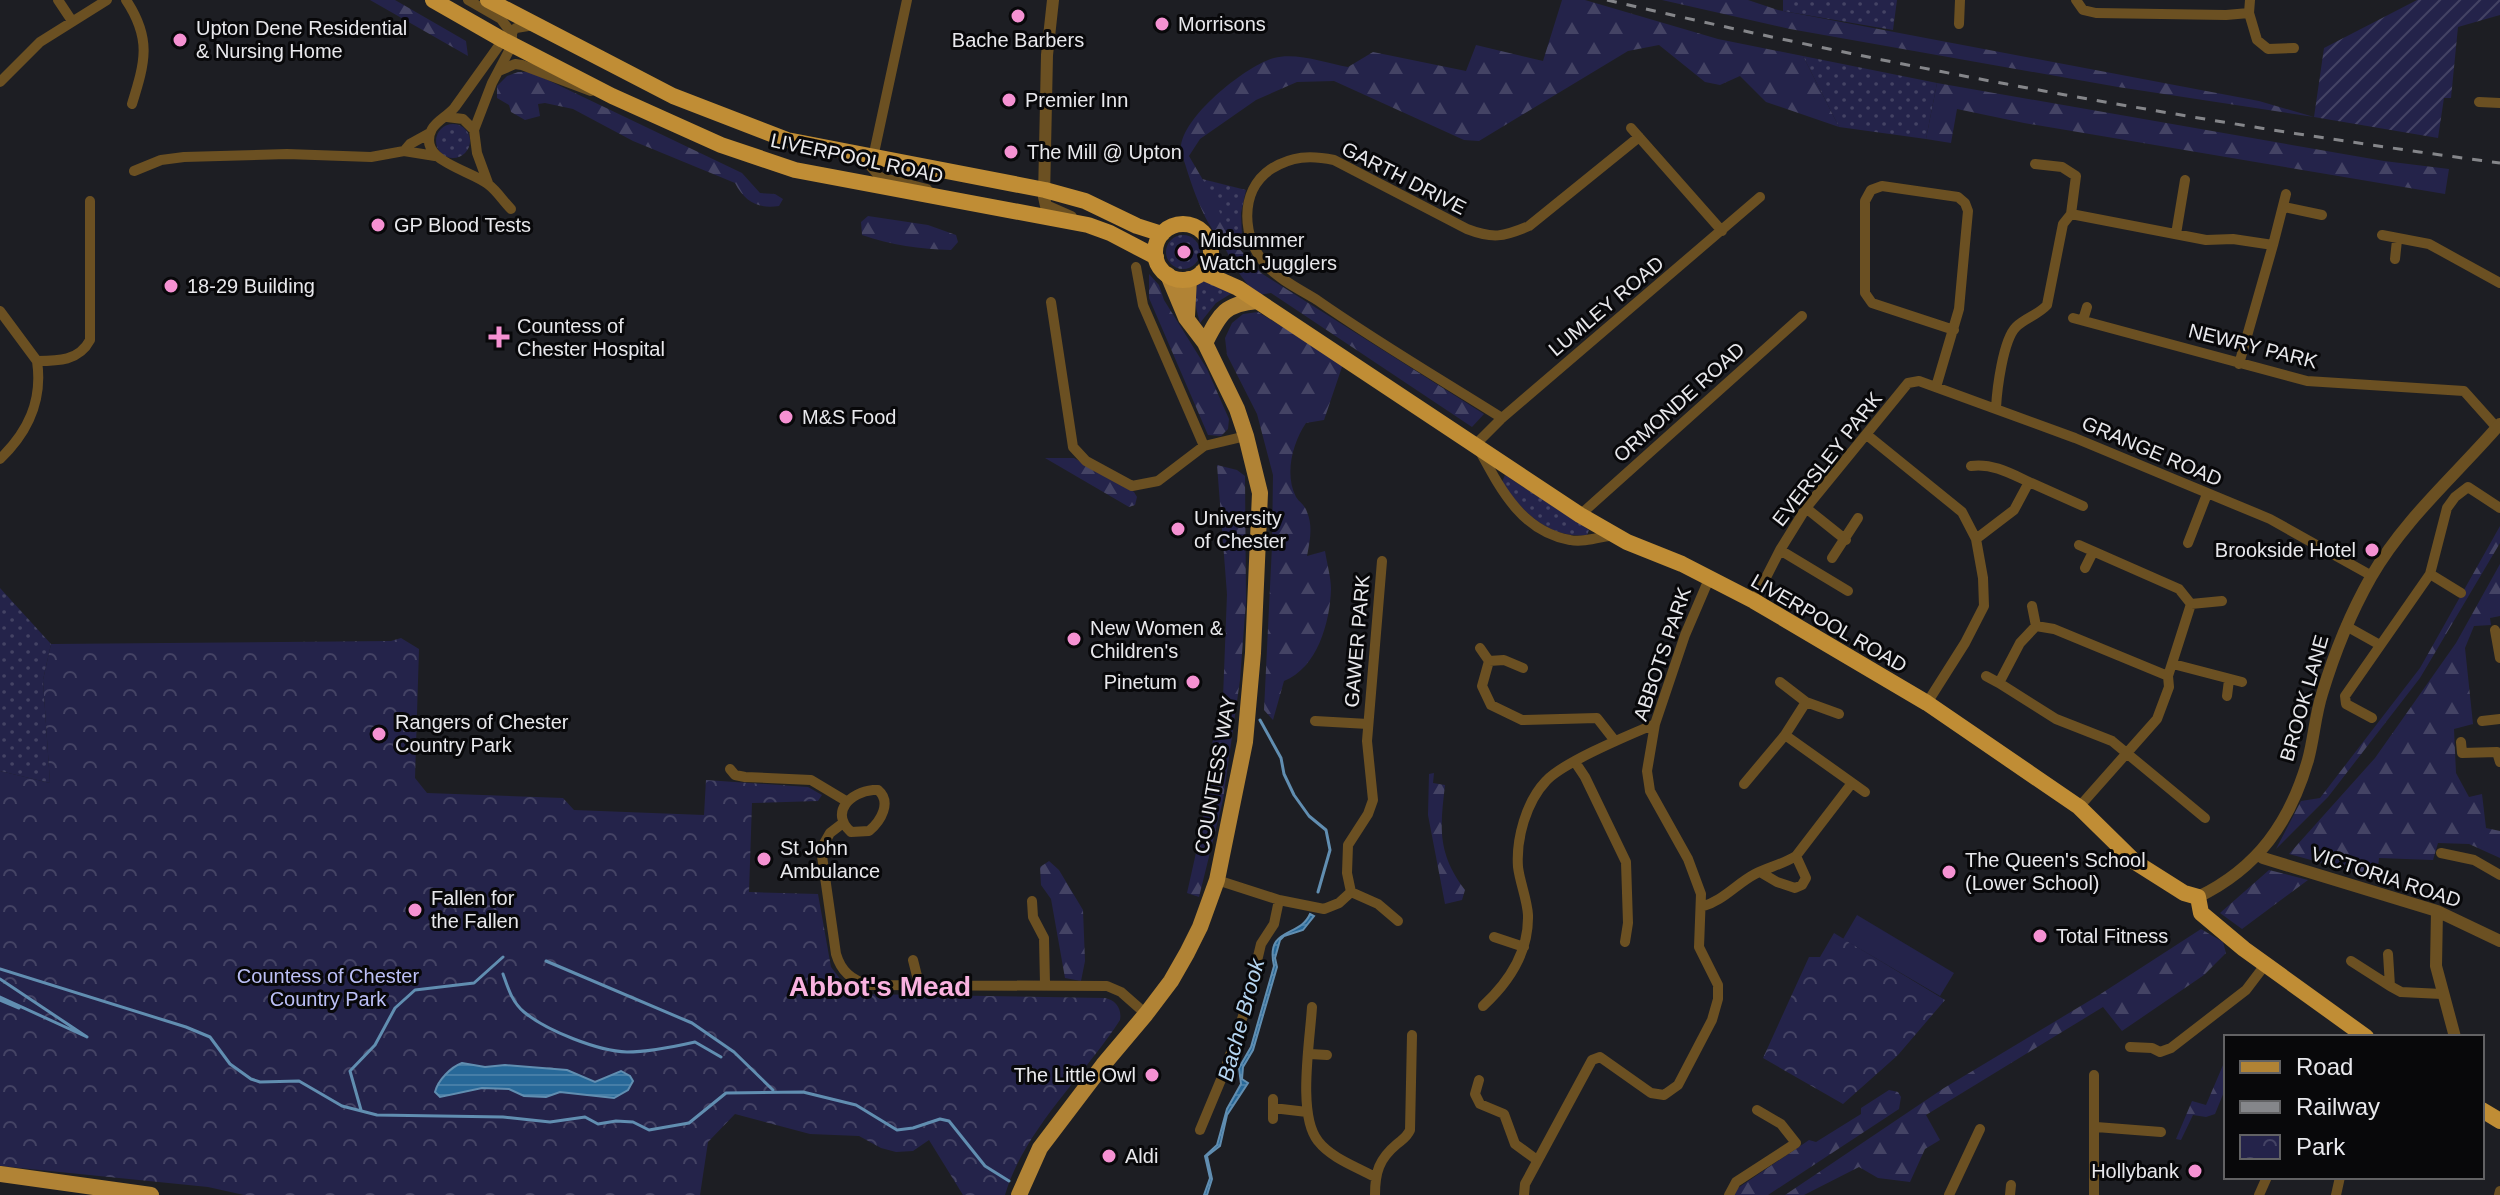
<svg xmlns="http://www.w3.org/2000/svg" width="2500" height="1195" font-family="Helvetica,sans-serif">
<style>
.grass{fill:url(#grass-dots)}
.forest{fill:url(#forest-firs)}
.park{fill:url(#park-crowns)}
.garden{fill:url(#garden-furrows)}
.pitch{fill:#24234a}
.water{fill:url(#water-rules);stroke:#618eb1;stroke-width:2}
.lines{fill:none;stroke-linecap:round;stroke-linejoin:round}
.stream{stroke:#618eb1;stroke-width:3}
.minor{stroke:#6b5022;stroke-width:10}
.tertiary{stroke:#6b5022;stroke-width:12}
.primary{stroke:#b18335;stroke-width:16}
.trunk{stroke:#c08d35;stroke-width:16}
.rail{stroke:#85868a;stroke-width:3;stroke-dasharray:10 10;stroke-linecap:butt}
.poi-dot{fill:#f591d2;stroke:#08080a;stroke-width:3}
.labels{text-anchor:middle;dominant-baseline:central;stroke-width:6;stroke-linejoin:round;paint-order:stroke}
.poi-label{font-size:20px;fill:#e8e8ec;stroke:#08080a;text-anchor:start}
.street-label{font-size:20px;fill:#e8e8ec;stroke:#08080a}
.park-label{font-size:20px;fill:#bcc0f7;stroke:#08080a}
.water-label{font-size:22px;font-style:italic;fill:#b5d5f1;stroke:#08080a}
.district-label{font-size:28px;font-weight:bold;fill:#f9b2df;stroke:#08080a}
</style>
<defs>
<pattern id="grass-dots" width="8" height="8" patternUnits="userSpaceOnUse" patternTransform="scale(2)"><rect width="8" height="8" fill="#24234a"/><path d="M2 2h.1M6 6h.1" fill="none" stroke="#444364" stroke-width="1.8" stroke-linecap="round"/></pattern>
<pattern id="forest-firs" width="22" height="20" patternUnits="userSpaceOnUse" patternTransform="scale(2)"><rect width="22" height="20" fill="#24234a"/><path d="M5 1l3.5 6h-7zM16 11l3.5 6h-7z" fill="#444364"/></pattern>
<pattern id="park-crowns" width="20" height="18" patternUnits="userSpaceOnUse" patternTransform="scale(2)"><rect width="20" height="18" fill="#24234a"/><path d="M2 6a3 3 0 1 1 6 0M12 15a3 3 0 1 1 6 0" fill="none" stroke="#444364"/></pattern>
<pattern id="garden-furrows" width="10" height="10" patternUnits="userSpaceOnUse" patternTransform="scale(2)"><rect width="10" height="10" fill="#24234a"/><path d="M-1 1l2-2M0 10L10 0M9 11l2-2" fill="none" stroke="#444364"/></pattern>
<pattern id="water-rules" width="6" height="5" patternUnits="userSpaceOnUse" patternTransform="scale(2)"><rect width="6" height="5" fill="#276898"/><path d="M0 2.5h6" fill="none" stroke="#467ea7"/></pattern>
</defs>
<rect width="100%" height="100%" fill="#1d1e23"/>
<path class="grass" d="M1783,0H1897L1893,30L1783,11Z
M1803,56L1937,83L1926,139L1839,127Z
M436 141a17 17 0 1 1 34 0a17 17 0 1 1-34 0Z
M1202,179L1246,190L1241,213L1242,236L1232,239Z
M1166 252a17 17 0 1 1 34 0a17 17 0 1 1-34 0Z
M1207,280L1232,293L1216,303L1200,323C1196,308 1191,294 1200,281Z
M1505,475L1589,530L1587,535C1549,539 1521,511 1502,482Z
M0,588L51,644L43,680L50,783L0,771Z"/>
<path class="forest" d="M370,0H395L466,41L468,56Z
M1562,0H1585L1718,39L1803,56L1839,127L1766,102L1740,76L1720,85L1705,82L1659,45L1628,51L1479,141L1464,140L1334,81L1297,82L1256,100L1200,139L1189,156L1210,192L1235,244L1261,273L1484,414L1472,427L1271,293L1258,295C1243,281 1235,268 1226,250C1221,241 1214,233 1209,224C1199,206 1192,186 1186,167C1185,162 1181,155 1181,149C1180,118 1247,65 1274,58C1296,52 1326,63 1348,67L1373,52L1466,71L1476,45L1543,61Z
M1662,0H1748L1778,10L2259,101L2314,117L2118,87L1790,29Z
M518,72H531L742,173L760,193L775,194L783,199L779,206C758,209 745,202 735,183L633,141L573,109L545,103L538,104L540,116L525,120L511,112L509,105L497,98V86L507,76Z
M1937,83L2384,161L2449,169L2445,194L2024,123L1957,109L1951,143L1926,139Z
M868,216L928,225L956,235L958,242L951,250C920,249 891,245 862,235L861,222Z
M1149,274L1159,285L1164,300L1207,369L1229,419L1228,429L1221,436L1208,435L1149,298Z
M1258,312L1343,364L1324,420L1306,423C1293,442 1284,474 1296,497C1299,502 1305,505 1307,512C1313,526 1310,541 1307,556L1325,551C1327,564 1331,577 1331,589C1330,623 1317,668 1284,681L1273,720L1264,710L1272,546L1273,475L1257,414L1227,355L1225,338L1232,323L1243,314Z
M1045,458H1074L1134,492L1137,497L1135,505L1129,507Z
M1217,465L1237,470L1245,476L1246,601L1240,680L1223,800L1199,897L1187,893L1202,826L1211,749L1223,698L1227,594Z
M2500,526V543L2420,678L2328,797L2276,849L2301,801L2320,798L2420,668Z
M2500,564V616L2490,618L2491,625L2474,626L2465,648L2473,724L2454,729L2456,773L2469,797L2482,794L2486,828L2500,831V858L2469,844L2438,843L2433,860L2379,858L2377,878L2289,854L2375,758L2456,643Z
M1434,773L1433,783L1445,785C1440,828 1437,853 1465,890L1462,900L1445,904L1428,815L1429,774Z
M1049,861L1059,870L1083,910L1085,961L1081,981L1065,978L1051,899L1041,885L1040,867Z
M2269,870L2308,880L2242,929L2220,913Z
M2201,929L2223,942L2226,953L2204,975L2122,1031L2103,1007L1926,1115L1940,1140L1925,1149L1910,1182L1878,1178L1859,1167L1804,1195H1785L1944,1088L2099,995Z
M2226,1058V1087L2215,1114L2206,1117L2193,1115L2181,1140L2176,1139L2192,1101L2206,1105Z
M1889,1090L1898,1092L1901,1097L1899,1109L1768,1195H1732L1738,1188L1809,1140L1816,1142L1861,1114V1108Z"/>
<path class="park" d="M401,638L419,649L415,778L427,793L563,798L574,810L704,815L706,780L808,787L822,795L818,801L752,803L749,892L818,894L831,967L844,984L861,994L1105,998C1116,1000 1122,1009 1120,1020C1084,1076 1024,1130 1005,1195H963L929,1140L913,1151L896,1152L881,1148L859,1136L810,1134L735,1114L708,1142L700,1195H244L208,1187L0,1166V771L50,783L43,680L51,644L391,641Z
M1834,933L1945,1000L1898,1055L1843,1104L1763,1058L1809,957H1820Z"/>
<path class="garden" d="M2417,0H2500V15L2458,27L2451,98H2444L2438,138L2314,117L2324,48Z"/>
<path class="pitch" d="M1857,915L1954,973L1940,996L1843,939Z"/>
<path class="water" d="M1310,914L1314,916L1303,930L1284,936L1280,940L1275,958L1277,967L1253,1050L1243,1067L1242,1079L1248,1083L1227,1115L1220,1146L1207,1156L1212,1179L1207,1195H1204L1210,1178L1205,1156L1217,1145L1227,1109L1241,1084L1239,1068L1251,1047L1274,966C1265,926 1300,938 1310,914Z
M462,1063L485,1067L505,1065L567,1070L595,1082L621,1071L630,1076L633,1081L628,1090L614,1098L560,1092L546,1097L524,1096L509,1089L482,1088L440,1097L435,1092C438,1080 451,1067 462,1063Z"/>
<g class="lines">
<path class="stream" d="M1260,720L1281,758L1284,774L1294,795L1309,816L1326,830L1330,850L1318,892
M546,961L692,1023L734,1052L773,1090
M0,969L186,1027L210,1037L230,1064L251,1079L260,1082L299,1081L342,1106L377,1115L503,1117L550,1122L585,1117L598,1124L616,1121L633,1122L649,1130L689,1123L726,1093L803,1092L856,1105L897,1130L913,1128L940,1119L949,1121L985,1166L1009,1181
M503,974C508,988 512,1002 524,1012C547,1031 598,1051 627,1052C650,1052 673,1047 695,1042L721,1057
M0,979L87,1037L0,997
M0,1000L19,1008
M361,1110L350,1071L375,1045L395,1008L415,990L474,983L503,957"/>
<path class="minor" d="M58,0L72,21
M126,0C152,39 145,62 132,104
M468,0L501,19L512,34V45L492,83L474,130L477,153L488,183
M907,0L871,167L880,177L927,189
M2076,0L2083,10L2096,13L2226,15L2249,13L2250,0
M2249,13L2257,40L2268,49L2294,48
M1959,24L1960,0
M499,71L515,64L522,65L591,91
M0,82L40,42L107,0
M2479,102L2500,103
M447,117L463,119L474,130
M1631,128L1722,231
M430,133L410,144L404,151L435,156
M2035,164L2062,167L2076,176L2071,214
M134,171L161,160L184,157L287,154L371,157L404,151
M2284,207L2322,215
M511,209C503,201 497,191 489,185C472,170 415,161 432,129C437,120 448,116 455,107L503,40L516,28L534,25
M2176,234L2185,180
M2382,235L2429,244L2500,283
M2273,245L2286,194
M2395,259L2397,240
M1136,267L1143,305L1204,446
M1051,302L1073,447L1086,461L1132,486L1158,481L1204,446L1246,436
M0,311L37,361C43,401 28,432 0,459
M2073,318L2307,381L2464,391L2497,428
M2083,320L2087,307
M37,361C58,361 79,361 90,340V201
M1936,387L1959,309L1968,211L1965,203L1958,197L1882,186L1871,190L1865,201V293L1872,303L1954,330
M1996,408C1997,389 2003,340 2016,327C2025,318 2038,315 2047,305L2063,224L2071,214L2206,240L2233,239L2273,245L2239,364
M1502,418C1440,379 1377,342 1317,300C1301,290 1280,280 1267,266C1242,240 1238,191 1271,169C1292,156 1310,155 1334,160L1467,229C1493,239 1503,237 1529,226L1639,137
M1867,435L1962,512L1976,539L1983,578L1984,606L1965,643L1927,703
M1971,466C1992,463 2010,473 2029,482
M1806,508L1846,540
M1580,515L1802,316
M1614,535C1600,537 1583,543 1570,540C1519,531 1498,484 1476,444L1502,418L1760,197
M1976,539L2014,510L2029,482L2083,506
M2188,543L2207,494
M1780,550L1848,591
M1832,558L1858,518
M2085,568L2093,552
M2430,574L2461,593
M1754,601L1780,550L1806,508L1908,383L1919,381L2075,438L2270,519L2372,576
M2191,604L2222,601
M2032,606L2036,626
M2346,626L2380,645
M2495,630L2500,658
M1480,648L1489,661
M2173,664L2242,682
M1523,668L1504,660L1489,661L1482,686L1491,705L1522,720L1597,718L1615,741
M1986,676L1999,683
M2168,676L2054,629L2036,626L2020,643L1999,683L2056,719L2112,741L2205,818
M1780,682L1806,702L1839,714
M2227,696L2229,680
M2372,718L2346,704L2345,696L2430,574L2447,508L2455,497L2468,487L2500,508
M1315,721L1368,724
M2482,721L2500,719
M1785,735L1865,792
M2461,742L2462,753L2497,752L2500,762
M1575,762L1585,777L1626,862L1628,923L1625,942
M730,769L735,775L745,777L811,780L846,801
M1744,784L1785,735L1806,702
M873,790H878C892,802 881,821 869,831L851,832C829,812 851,792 873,790Z
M2079,807L2157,719L2169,687L2168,676L2191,604L2179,589L2079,545
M843,823L830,833L821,849L836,954C841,971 851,980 869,985L1107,986L1121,992L1146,1014
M2441,853L2474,860L2500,875
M1760,872L1777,882L1795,888L1802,885L1806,878L1796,856
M1217,880L1279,900L1324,909L1339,903L1351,892L1347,873L1348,845L1368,814L1373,800L1367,741L1382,561
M1351,892L1378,904L1398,921
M1032,901L1033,917L1044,938L1045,984
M1701,907C1723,901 1736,884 1755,874C1769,867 1783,864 1796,856L1852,783
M1494,937L1524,947
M2388,954L2390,986L2401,992L2442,994
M913,960L919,984
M2351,961L2390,986
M1483,1006C1509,982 1529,953 1528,915C1527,899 1520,883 1518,867C1516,839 1526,802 1546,781C1563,762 1629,735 1655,724
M1312,1007C1310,1041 1297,1115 1318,1141C1331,1158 1357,1167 1375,1177
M2130,1047L2152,1048L2160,1052L2171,1048L2246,990L2265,965
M1310,1054L1327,1055
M2094,1075V1195
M1479,1080L1475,1094L1480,1104L1504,1114L1515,1144L1537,1160
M1273,1108L1307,1112
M1273,1119V1099
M2096,1127L2161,1132
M1200,1130L1225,1070L1246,1007L1261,944L1274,924L1279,900
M1375,1195C1375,1172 1379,1159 1397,1144C1403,1139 1407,1137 1410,1130L1412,1035
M1524,1195L1525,1184L1592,1060L1600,1057L1651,1093L1664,1095L1678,1085L1712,1020L1718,999V985L1699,947L1701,894L1688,859L1650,791L1647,771L1655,724L1685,635L1709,579
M1729,1195L1736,1182L1796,1143L1781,1124L1757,1110
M1949,1195L1980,1129
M2010,1195L2011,1185
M2259,1195L2267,1177
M2336,1195L2340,1177
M2499,1195L2500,1191"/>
<path class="tertiary" d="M1053,0L1047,55L1044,197L1046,206L1071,217
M2258,854L2263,858L2437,911L2500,941
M2198,897C2258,868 2290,822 2308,760C2314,738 2315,716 2322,694C2334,654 2350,614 2371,577C2405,518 2456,475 2500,424
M2437,911L2436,966L2455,1037"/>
<path class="primary" d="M1187,316L1189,279
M1205,343C1220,314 1224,304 1257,301
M0,1174L151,1195
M1019,1195L1040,1148L1103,1065L1146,1014L1171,981L1187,953L1200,927L1217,880L1245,742L1253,653L1260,493L1246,436L1237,409L1205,343L1186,318L1168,275"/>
<path class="trunk" d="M433,0L503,40L612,96L721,145L795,170L1088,225L1110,233L1156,257
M488,0L673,96L787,140L1045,190L1085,201L1137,226L1162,234
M1155 252a28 28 0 1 1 56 0a28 28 0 1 1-56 0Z
M1202,272L1238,288L1580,515L1627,542L1682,564L1754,601L1927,703L2079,807L2135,862L2184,893L2198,897L2201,913L2244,949L2366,1037
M2482,1110L2500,1121"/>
<path class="rail" d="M1607,0C1902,69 2200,123 2500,163"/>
</g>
<g class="poi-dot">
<circle cx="1018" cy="16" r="8"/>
<circle cx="1162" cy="24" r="8"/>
<circle cx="180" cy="40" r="8"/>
<circle cx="1009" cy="100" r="8"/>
<circle cx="1011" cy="152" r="8"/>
<circle cx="378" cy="225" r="8"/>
<circle cx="1184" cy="252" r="8"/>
<circle cx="171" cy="286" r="8"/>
<path d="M495 325h8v8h8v8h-8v8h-8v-8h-8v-8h8z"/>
<circle cx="786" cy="417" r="8"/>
<circle cx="1178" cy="529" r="8"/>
<circle cx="2372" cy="550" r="8"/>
<circle cx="1074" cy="639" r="8"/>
<circle cx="1193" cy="682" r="8"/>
<circle cx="379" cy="734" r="8"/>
<circle cx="764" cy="859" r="8"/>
<circle cx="1949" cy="872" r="8"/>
<circle cx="415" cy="910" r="8"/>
<circle cx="2040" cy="936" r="8"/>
<circle cx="1152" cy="1075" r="8"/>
<circle cx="1109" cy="1156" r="8"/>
<circle cx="2195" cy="1171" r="8"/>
</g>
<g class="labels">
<g class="poi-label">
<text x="1178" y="24">Morrisons</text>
<text x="196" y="28">Upton Dene Residential<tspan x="196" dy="23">&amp; Nursing Home</tspan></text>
<text x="1018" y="40" text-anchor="middle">Bache Barbers</text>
<text x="1025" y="100">Premier Inn</text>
<text x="1027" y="152">The Mill @ Upton</text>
<text x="394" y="225">GP Blood Tests</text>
<text x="1200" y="240">Midsummer<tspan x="1200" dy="23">Watch Jugglers</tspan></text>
<text x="187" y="286">18-29 Building</text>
<text x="517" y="326">Countess of<tspan x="517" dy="23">Chester Hospital</tspan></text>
<text x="802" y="417">M&amp;S Food</text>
<text x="1194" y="518">University<tspan x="1194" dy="23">of Chester</tspan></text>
<text x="2356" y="550" text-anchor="end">Brookside Hotel</text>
<text x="1090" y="628">New Women &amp;<tspan x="1090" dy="23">Children's</tspan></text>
<text x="1177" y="682" text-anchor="end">Pinetum</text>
<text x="395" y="722">Rangers of Chester<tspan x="395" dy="23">Country Park</tspan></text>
<text x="780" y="848">St John<tspan x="780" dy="23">Ambulance</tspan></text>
<text x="1965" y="860">The Queen's School<tspan x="1965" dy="23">(Lower School)</tspan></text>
<text x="431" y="898">Fallen for<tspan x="431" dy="23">the Fallen</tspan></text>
<text x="2056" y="936">Total Fitness</text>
<text x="1136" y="1075" text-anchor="end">The Little Owl</text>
<text x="1125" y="1156">Aldi</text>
<text x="2179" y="1171" text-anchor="end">Hollybank</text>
</g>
<g class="street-label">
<text transform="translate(857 158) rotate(12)">LIVERPOOL ROAD</text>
<text transform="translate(1404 178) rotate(27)">GARTH DRIVE</text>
<text transform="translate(1606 306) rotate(-40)">LUMLEY ROAD</text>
<text transform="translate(2253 346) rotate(14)">NEWRY PARK</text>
<text transform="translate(1679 402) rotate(-42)">ORMONDE ROAD</text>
<text transform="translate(2152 451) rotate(23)">GRANGE ROAD</text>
<text transform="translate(1827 459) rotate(-52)">EVERSLEY PARK</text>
<text transform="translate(1829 623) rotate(30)">LIVERPOOL ROAD</text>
<text transform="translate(1357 641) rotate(-85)">GAWER PARK</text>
<text transform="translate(1662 654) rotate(-71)">ABBOTS PARK</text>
<text transform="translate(2304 698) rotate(-74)">BROOK LANE</text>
<text transform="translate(1215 775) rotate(-80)">COUNTESS WAY</text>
<text transform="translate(2386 877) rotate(18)">VICTORIA ROAD</text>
</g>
<g class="park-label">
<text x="328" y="976">Countess of Chester<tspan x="328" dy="23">Country Park</tspan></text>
</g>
<g class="water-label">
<text transform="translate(1241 1020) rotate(-75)">Bache Brook</text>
</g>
<g class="district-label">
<text x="880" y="986">Abbot's Mead</text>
</g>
</g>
<rect x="2224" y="1035" width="260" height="144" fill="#08080a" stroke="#626264" stroke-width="2"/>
<rect x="2240" y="1061" width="40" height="12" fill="#b18335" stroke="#626264" stroke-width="2"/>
<text x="2296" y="1075" font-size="24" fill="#e8e8ec">Road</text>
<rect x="2240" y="1101" width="40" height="12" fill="#85868a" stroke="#626264" stroke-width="2"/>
<text x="2296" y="1115" font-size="24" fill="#e8e8ec">Railway</text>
<rect x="2240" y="1135" width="40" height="24" fill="url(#park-crowns)" stroke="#626264" stroke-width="2"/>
<text x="2296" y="1155" font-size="24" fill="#e8e8ec">Park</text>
</svg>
